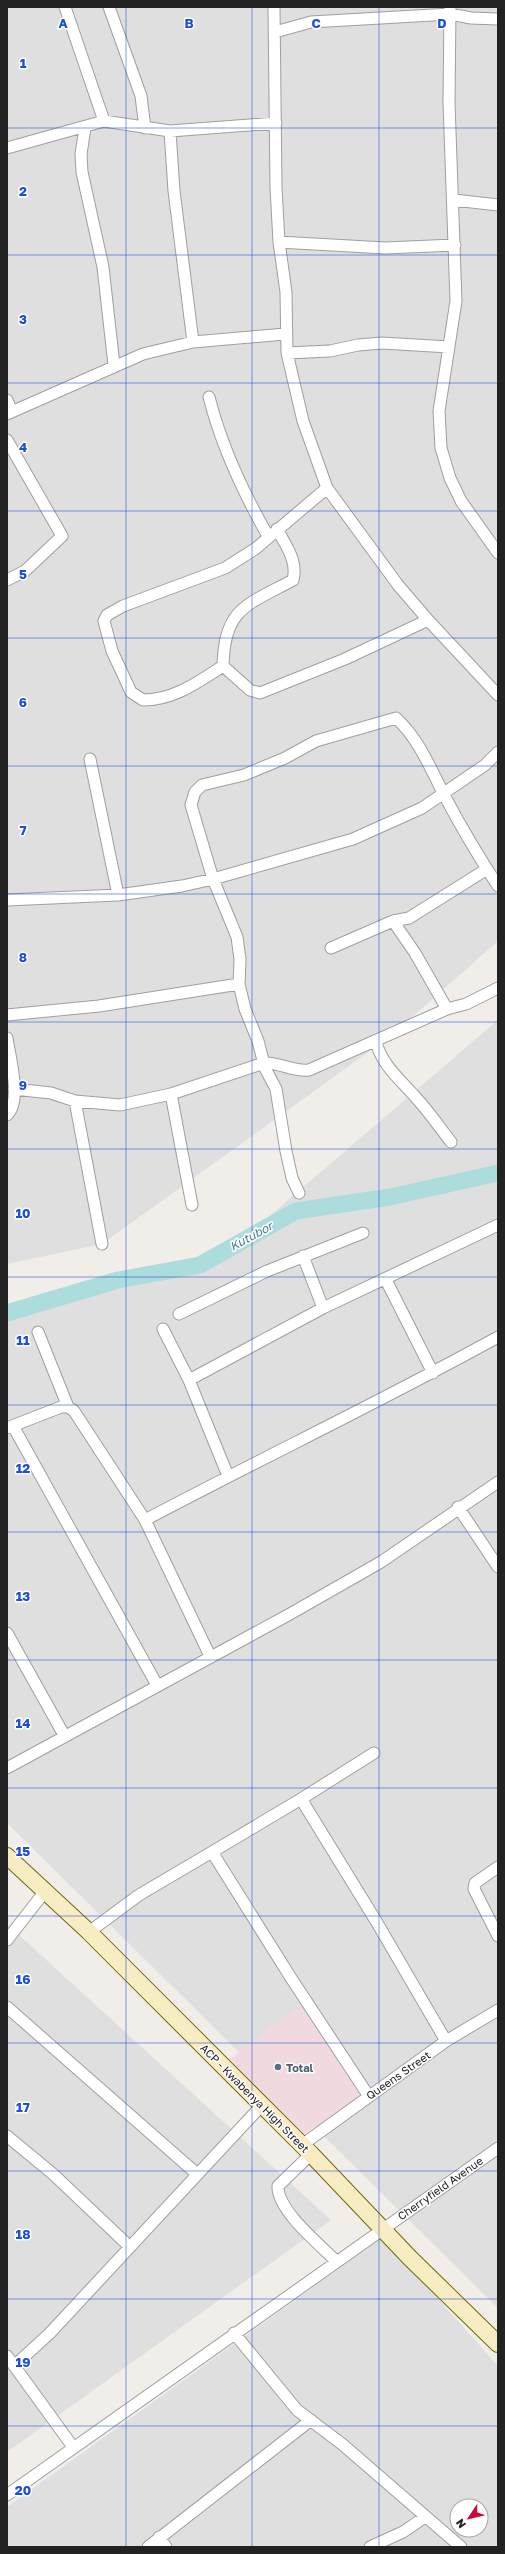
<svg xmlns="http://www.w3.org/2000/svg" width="505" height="2554" font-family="'Golos Text',sans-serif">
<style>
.residential{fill:#e0dfdf;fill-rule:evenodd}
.commercial{fill:#f1dadf}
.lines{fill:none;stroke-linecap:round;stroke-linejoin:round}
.river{stroke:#acdcdb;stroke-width:17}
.minor-casing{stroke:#9f9f9f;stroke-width:13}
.secondary-casing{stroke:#76670b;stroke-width:18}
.minor{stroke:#fff;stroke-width:11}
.secondary{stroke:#f7ecc2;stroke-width:16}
.grid{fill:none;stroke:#1d4ed8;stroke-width:1;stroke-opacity:0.55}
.service-dot{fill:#5c6f8a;stroke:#fff;stroke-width:1.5}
.labels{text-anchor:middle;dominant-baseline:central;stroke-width:3;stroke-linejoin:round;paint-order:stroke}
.service-label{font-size:11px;font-weight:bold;fill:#4e5e75;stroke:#fff;text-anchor:start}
.street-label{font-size:11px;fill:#222;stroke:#fff}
.water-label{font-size:12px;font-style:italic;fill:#457b8e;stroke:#fff}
.grid-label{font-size:13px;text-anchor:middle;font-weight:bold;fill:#1d4ed8;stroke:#fff;stroke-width:3;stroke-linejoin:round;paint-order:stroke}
</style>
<rect width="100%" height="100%" fill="#f1ede9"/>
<path class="residential" d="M7,7H498V941L392,1035L102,1244L7,1264Z
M498,1020V2308L7,1823V1321L238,1243Z
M7,1924L331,2220L7,2452Z
M383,2237L498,2366V2547H7V2507ZM457,2506H481V2530H457Z"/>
<path class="commercial" d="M300,2005L364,2094L303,2135L230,2059Z"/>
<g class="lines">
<path class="river" d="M7,1313L118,1280L200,1265L296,1211L390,1197L498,1173"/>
<defs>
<path id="minor" d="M65,7L104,121
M109,7L141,96L145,128
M274,7L276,188L279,242L286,292L287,353L303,421L327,488L398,585L428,620L498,695
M450,7L449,103L456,301L439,411L441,448L450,478L461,501L498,553
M275,32L311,22L450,14L471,18L498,19
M85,128L81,154L82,172L103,267L114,365
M170,131L174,191L193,342
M7,148L104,121L170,131L276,123
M454,200L498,205
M279,242L385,248L455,245
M287,353L330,351L358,345L382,343L449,347
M209,397C221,444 244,494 268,536
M7,400L12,412
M7,414L143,354L193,342L285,334
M7,440L62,536L25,571L7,580
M277,529C286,546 298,561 293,580C247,605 224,608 223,666L250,690L260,693L345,659L428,620
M223,666C198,682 174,700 143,700L131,692L112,651L104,621L107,615L123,606L225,568L255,549L327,488
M90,759L118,895
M7,900L118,895L182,886L213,879L353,839L422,808L485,765L498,752
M393,921L415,953L447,1009
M331,948L393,921L409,918L487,869
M7,1015L99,1006L239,984
M7,1038C10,1058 22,1101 7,1115
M376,1042C382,1066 403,1082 418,1100C430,1113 440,1128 451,1142
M14,1089L51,1093L75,1101L120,1105L171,1094L264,1063C280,1062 292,1072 309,1070L447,1009L466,1004L498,988
M171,1094L192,1205
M75,1101L102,1244
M299,1193L292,1178L286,1151L276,1089L265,1068L258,1041L245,1009L239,984L240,959L237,937L213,879L191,805L195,792L202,785L244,775L285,758L316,741L396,718C418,738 430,767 443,793C460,825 478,856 498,886
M303,1256L323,1308
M386,1280L433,1373
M179,1314L267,1271L363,1233
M163,1329L189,1380L228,1476
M38,1332L68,1407L74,1411L145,1520L210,1656
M189,1380L323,1308L498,1225
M13,1426L157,1685
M7,1428L61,1407H68
M458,1507L498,1567
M145,1520C262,1458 382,1401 498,1337
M7,1633L64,1735
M7,1768L290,1614L381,1562L498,1482
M301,1799L374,1753
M498,1867L475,1883L474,1889L498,1936
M89,1932L139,1895L212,1852
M7,1940L46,1890
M7,2007L197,2174
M368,2095L291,1978L212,1852L301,1799L376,1921L446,2041
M7,2136L53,2174L130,2247
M302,2145L446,2041L498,2010
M311,2154L278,2186C277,2210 319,2244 336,2261
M234,2333L297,2410L342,2444L461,2547
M7,2356L73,2447
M14,2366L50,2333L262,2105
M7,2495L498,2148
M159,2537L166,2547
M148,2547L311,2420
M370,2547L403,2532L425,2517"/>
<path id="secondary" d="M7,1856L89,1932L311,2154L410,2258L498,2344"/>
</defs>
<use href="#minor" class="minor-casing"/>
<use href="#secondary" class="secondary-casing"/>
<use href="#minor" class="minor"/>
<use href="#secondary" class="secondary"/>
</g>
<path class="grid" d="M126,7V2547M252,7V2547M379,7V2547M7,128H498M7,255H498M7,383H498M7,511H498M7,638H498M7,766H498M7,894H498M7,1022H498M7,1149H498M7,1277H498M7,1405H498M7,1532H498M7,1660H498M7,1788H498M7,1916H498M7,2043H498M7,2171H498M7,2299H498M7,2426H498"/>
<circle class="service-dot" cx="278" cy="2067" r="4"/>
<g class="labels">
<g class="service-label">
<text x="286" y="2067">Total</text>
</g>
<g class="street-label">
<text transform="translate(398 2075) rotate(-35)">Queens Street</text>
<text transform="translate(255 2098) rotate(45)">ACP - Kwabenya High Street</text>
<text transform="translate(440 2188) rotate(-35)">Cherryfield Avenue</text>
</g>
<g class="water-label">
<text transform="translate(251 1236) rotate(-29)">Kutubor</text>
</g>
</g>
<g class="grid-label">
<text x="63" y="28">A</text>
<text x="189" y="28">B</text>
<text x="316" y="28">C</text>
<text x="442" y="28">D</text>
<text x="23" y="68">1</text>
<text x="23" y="196">2</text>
<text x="23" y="324">3</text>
<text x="23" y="452">4</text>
<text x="23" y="579">5</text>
<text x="23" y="707">6</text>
<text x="23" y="835">7</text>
<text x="23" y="962">8</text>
<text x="23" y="1090">9</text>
<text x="23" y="1218">10</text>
<text x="23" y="1345">11</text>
<text x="23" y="1473">12</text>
<text x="23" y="1601">13</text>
<text x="23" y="1728">14</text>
<text x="23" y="1856">15</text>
<text x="23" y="1984">16</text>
<text x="23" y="2112">17</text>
<text x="23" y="2239">18</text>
<text x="23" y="2367">19</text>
<text x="23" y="2495">20</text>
</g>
<rect width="505" height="2554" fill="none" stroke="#222222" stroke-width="16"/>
<g transform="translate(469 2518) rotate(235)"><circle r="19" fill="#ffffff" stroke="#a7a7a7"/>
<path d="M0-3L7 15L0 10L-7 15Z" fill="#c80b3a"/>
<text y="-6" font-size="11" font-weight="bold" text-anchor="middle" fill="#222222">N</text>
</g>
</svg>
